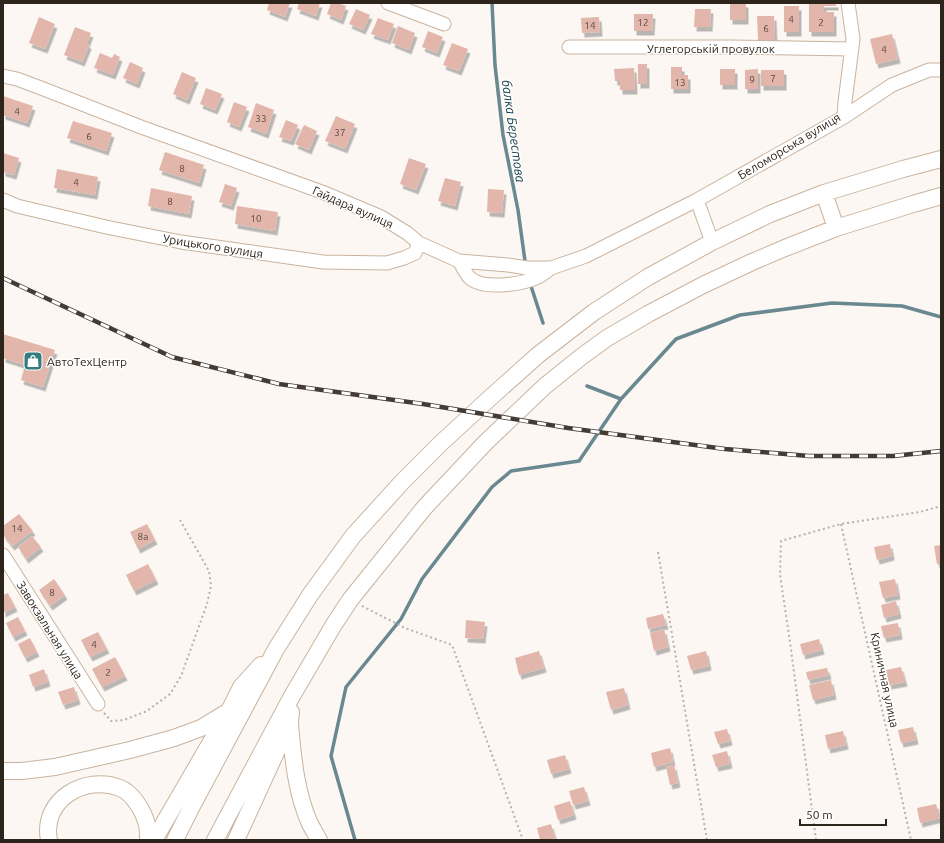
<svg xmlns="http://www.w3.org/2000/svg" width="944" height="843" font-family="Ubuntu,sans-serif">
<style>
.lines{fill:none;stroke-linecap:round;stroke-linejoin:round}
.stream{stroke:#698890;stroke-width:3.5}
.building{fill:#e3b6ac;filter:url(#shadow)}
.minor-casing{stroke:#cab39e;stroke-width:15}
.major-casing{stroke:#cab39e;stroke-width:18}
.path{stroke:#b7b1ac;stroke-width:2;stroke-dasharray:2 3;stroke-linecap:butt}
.minor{stroke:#fff;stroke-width:13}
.major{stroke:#fff;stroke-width:16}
.rail-casing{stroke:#443c34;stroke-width:4.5}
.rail{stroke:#fff;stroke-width:3;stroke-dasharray:9;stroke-linecap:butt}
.labels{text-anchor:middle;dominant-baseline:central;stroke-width:3;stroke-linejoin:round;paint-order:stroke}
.number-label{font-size:10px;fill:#5a4940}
.street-label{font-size:12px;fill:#2d251c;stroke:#fff}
.poi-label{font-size:12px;fill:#2d251c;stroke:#fff;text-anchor:start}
.water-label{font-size:13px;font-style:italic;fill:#17414e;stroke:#fff}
</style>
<defs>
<filter id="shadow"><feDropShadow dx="2.5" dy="4.5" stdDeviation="0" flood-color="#0004"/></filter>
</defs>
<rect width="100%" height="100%" fill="#fcf7f3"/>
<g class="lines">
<path class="stream" d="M492,3L495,65L503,135L518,210L525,261
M530,283L543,323
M587,386L621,399
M355,840L331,756L346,687L401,619L422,579L492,487L511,471L579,461L621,399L676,339L740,315L832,303L902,306L941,317"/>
</g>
<path class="building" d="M269,3H290L285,17L267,10Z
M299,3H320L316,16L297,9Z
M331,3H338L346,6L341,20L327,14Z
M730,3H746V20H730Z
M809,3H836V6H824V12H834V32H809Z
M784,6H799V32H784Z
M356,9L370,15L363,30L349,24Z
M695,9H711L710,27H694Z
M634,14H653L652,31H634Z
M757,16H774L775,40H758Z
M39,17L55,24L45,49L29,43Z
M599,17L600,32L582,33L581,18Z
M378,18L394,24L388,40L371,34Z
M398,26L415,33L409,50L392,43Z
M75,27L91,33L87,43L89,45L82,62L64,55Z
M428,31L443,37L437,53L422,47Z
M892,34L898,59L876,64L870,39Z
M452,43L468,49L459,71L443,65Z
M100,53L112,58L114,54L120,57L113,75L94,68Z
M130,62L143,68L137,84L123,78Z
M638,64H647V84H638Z
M671,67H682V75H688V89H671Z
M634,68L635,90H620V81H615L614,69Z
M720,69H735V85H720Z
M758,69V89H745V70Z
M761,70H784V86H761Z
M182,72L196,78L187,100L173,94Z
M206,88L222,94L215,110L200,104Z
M3,96L33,106L27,123L3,115Z
M234,102L247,107L239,127L227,122Z
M256,103L274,110L266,134L248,127Z
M336,116L355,124L345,149L325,141Z
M286,120L298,125L291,141L279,137Z
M73,121L112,133L106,151L67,138Z
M304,125L317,131L309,150L295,144Z
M165,152L204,165L199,183L159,170Z
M3,153L19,158L14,175L3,172Z
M409,158L426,164L416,190L400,184Z
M57,169L98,177L95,195L54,188Z
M445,178L461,182L455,206L438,201Z
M225,184L237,188L231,206L219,202Z
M151,188L192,196L189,214L148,206Z
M488,189L504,190L502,213L487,212Z
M237,206L278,212L275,231L235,224Z
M3,334L55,350L43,387L21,380L25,365L3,358Z
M19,514L33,531L12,546L3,535V526Z
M147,524L155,540L138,549L130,532Z
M32,536L41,547L26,559L18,547Z
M890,544L892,556L877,560L874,547Z
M941,545V564H937L934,546Z
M148,564L156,580L134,591L126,575Z
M54,579L65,595L50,606L39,590Z
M895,579L898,595L883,598L879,582Z
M8,593L15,607L3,613V595Z
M896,601L899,614L884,618L881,605Z
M663,614L666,625L648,629L646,618Z
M18,617L25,631L13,637L6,623Z
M466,620L485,622L483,639L465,638Z
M898,623L900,635L884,638L881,626Z
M664,629L668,647L654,651L650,633Z
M98,632L107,649L90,657L81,640Z
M30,638L37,652L25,658L18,644Z
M819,639L822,650L803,655L800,644Z
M539,651L544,668L519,675L515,658Z
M706,651L709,666L691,670L687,656Z
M115,657L125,676L102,687L92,669Z
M901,667L905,682L889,685L886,670Z
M827,668L829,675L808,680L806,672Z
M44,669L48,682L33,687L29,675Z
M831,680L834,695L813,700L809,685Z
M74,687L78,700L63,705L58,692Z
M624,688L628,705L611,710L606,692Z
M913,727L916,740L901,743L898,730Z
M727,729L730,741L718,744L714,732Z
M843,731L846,745L828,749L825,735Z
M670,748L673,762L654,767L651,753Z
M727,751L730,764L716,767L712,755Z
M565,755L569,769L551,774L547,760Z
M674,765L678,783L670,785L666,767Z
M584,787L588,801L573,805L569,791Z
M570,801L574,815L558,820L554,806Z
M936,804L940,818L920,823L917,808Z
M551,824L555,838L549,840H540L537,828Z"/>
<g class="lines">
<defs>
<path id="minor" d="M388,3L444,24
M569,47H729L852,49
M3,76L17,79L41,88L141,127L322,192L381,217L407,233L419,243L459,261L508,265L527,268H551L586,256L697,200
M844,117L892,85L929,70H941
M3,200L17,206L106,227L181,242L323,262L387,263L404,258L415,253L419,243
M712,242L697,200L844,117L845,102L853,39L848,3
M459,261C463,267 466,275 471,279C486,290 523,284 538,277C542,275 547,271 551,268
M3,555L98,704"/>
<path id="major" d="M824,193L836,228
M290,724C293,758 296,793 310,824C313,829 316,835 319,840
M3,771H22L55,767L130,750L174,738L201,728L229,711
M49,840C41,800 85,774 120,788C133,793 144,812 147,825C148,829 148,835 148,840
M154,840L229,711L241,687L261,665
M175,840L192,806L276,649L310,595L353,536L403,481L441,443L491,397L538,355L594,312L648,277L712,242L770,214L824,193L903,169L941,159
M215,840L292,696L333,626L350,600L424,508L486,442L545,386L581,357L607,338L648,314L703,285L752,262L785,248L836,228L913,204L941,196
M236,840L290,722L291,712"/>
</defs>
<use href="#minor" class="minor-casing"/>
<use href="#major" class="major-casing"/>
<path class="path" d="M841,524L911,840
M658,552L707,840
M362,606L405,628L452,645L523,840
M104,713L111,721L124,720L147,711L170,694L181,676L207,604L211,586L209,571L180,520
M816,840L790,642L780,575L781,541L841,524L920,512L941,506"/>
<use href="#minor" class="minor"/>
<use href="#major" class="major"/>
<defs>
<path id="rail" d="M3,278L172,357L279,384L423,404L568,428L725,449L809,456H893L941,451"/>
</defs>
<use href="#rail" class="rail-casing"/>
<use href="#rail" class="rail"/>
</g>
<defs>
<symbol id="shop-square" viewBox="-11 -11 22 22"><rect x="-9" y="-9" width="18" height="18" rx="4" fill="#337d7f" stroke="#fff"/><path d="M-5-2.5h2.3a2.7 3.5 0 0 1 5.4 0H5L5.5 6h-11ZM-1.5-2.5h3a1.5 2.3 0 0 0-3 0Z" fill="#fff"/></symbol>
</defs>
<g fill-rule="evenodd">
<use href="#shop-square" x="22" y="350" width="22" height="22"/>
</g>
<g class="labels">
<g class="number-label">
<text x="791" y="19">4</text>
<text x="643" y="22">12</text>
<text x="821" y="22">2</text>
<text x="590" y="25">14</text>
<text x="766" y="28">6</text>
<text x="884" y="49">4</text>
<text x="773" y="78">7</text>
<text x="752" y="79">9</text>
<text x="680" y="82">13</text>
<text x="17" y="111">4</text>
<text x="261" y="118">33</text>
<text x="340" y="132">37</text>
<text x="89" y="136">6</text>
<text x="182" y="168">8</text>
<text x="76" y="182">4</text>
<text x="170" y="201">8</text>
<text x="256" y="218">10</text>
<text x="17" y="528">14</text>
<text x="143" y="536">8а</text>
<text x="52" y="592">8</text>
<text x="94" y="644">4</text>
<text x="108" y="672">2</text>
</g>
<g class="street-label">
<text x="711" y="48">Углегорськiй провулок</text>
<text transform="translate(789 146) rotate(-31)">Беломорська вулиця</text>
<text transform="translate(353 207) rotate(24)">Гайдара вулиця</text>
<text transform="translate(213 246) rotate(9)">Урицького вулиця</text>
<text transform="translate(50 630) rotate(58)">Завокзальная улица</text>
<text transform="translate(885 680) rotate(78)">Криничная улица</text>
</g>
<g class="poi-label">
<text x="47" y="361">АвтоТехЦентр</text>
</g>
<g class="water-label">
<text transform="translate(514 131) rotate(82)">балка Берестова</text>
</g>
</g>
<rect width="944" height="843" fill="none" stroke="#2d251c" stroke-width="8"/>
<path d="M800 819v6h86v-6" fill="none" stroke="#2d251c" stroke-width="2"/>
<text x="806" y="819" font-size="12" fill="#2d251c" stroke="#ffffff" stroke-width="3" paint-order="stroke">50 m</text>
</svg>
